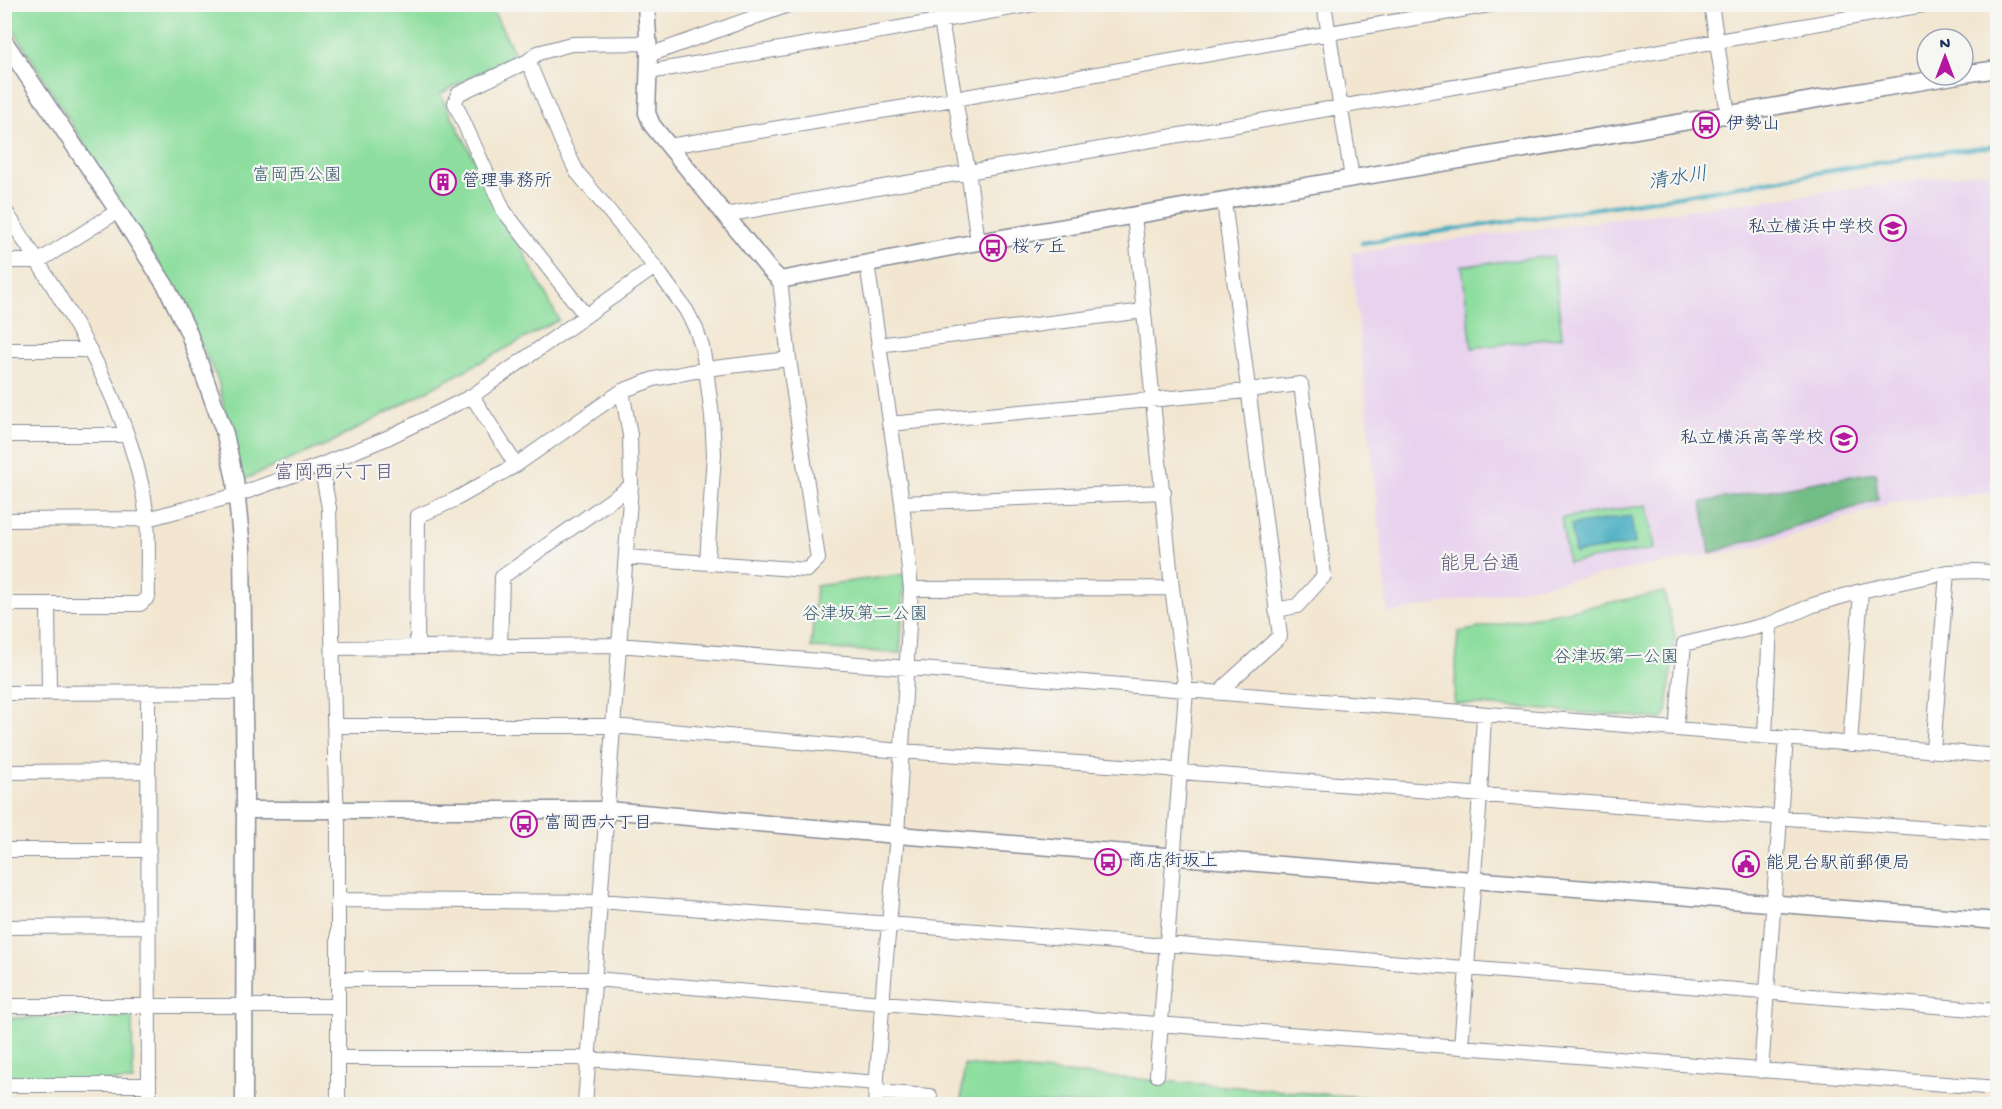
<svg xmlns="http://www.w3.org/2000/svg" width="2002" height="1109" font-family="'Gochi Hand','Klee One',sans-serif">
<style>
.built{fill:#e8d2ee}
.green{fill:#8dde9e;stroke:#54867e;stroke-width:1.5}
.forest{fill:#72bd85;stroke:#467672;stroke-width:1.5}
.water{fill:#3faabf;stroke:#2d6c8e;stroke-width:1.5}
.lines{fill:none;stroke-linecap:round;stroke-linejoin:round}
.stream{stroke:#3faabf;stroke-width:4.5}
.minor-casing{stroke:#868a97;stroke-width:16}
.tertiary-casing{stroke:#868a97;stroke-width:19}
.minor{stroke:#fff;stroke-width:14}
.tertiary{stroke:#fff;stroke-width:16}
.labels{text-anchor:middle;dominant-baseline:central;stroke-width:4.5;stroke-linejoin:round;paint-order:stroke}
.poi-label{font-size:18px;fill:#1b2f5e;stroke:#f6f6f2;text-anchor:start}
.park-label{font-size:18px;fill:#385b6e;stroke:#f6f6f2}
.water-label{font-size:20px;font-style:italic;fill:#285a80;stroke:#f6f6f2}
.neighbourhood-label{font-size:20px;fill:#635a82;stroke:#f6f6f2}
</style>
<rect width="100%" height="100%" fill="#f6f6f2"/>
<filter id="ink" filterUnits="userSpaceOnUse"><feTurbulence type="fractalNoise" baseFrequency=".0167" numOctaves="2"/><feDisplacementMap in="SourceGraphic" scale="12" xChannelSelector="R" yChannelSelector="G"/><feConvolveMatrix kernelMatrix="1 2 1 2 8 2 1 2 1" color-interpolation-filters="sRGB"/></filter>
<filter id="wash" filterUnits="userSpaceOnUse"><feTurbulence type="fractalNoise" baseFrequency=".008" numOctaves="4" result="noise"/><feDisplacementMap in="SourceGraphic" scale="24" xChannelSelector="R" yChannelSelector="G"/><feGaussianBlur stdDeviation="1.35" result="paint"/><feColorMatrix in="noise" values="0 0 0 0 0 0 0 0 0 0 0 0 0 0 0 0 0 1.4 0 .05"/><feComposite in="paint" operator="in"/></filter>
<g filter="url(#wash)">
<rect width="100%" height="100%" fill="#f2e6d0"/>
<path class="built" d="M1997,170V492L1895,502L1755,547L1388,613L1351,253Z"/>
<path class="green" d="M10,4L490,5L515,54L440,94L559,320L330,443L240,481L218,380L173,288L5,16V7Z
M1553,256L1562,337L1472,348L1462,266Z
M1647,505L1654,549L1568,563L1561,518Z
M905,574L900,653L811,648L816,586Z
M1664,592L1675,636L1667,712L1663,719L1454,703L1458,632Z
M132,1017L133,1081H5L4,1018Z
M964,1065L1420,1102L1419,1104H961Z"/>
<path class="forest" d="M1876,472L1878,500L1710,553L1702,502Z"/>
<path class="water" d="M1631,516L1635,544L1575,553L1571,525Z"/>
<g class="lines">
<path class="stream" d="M1362,243L1673,197L1949,151L1998,146"/>
</g>
</g>
<g filter="url(#ink)">
<g class="lines">
<defs>
<path id="minor" d="M1324,4L1352,178
M1711,4L1728,114
M941,21L968,171L978,242
M649,55L791,4
M528,61L562,142L577,172L655,267L686,310L696,329L702,347L706,369L712,416L714,454L707,562
M649,72L1034,4
M669,146L954,99L1495,4
M1224,201L1280,636L1225,686V693
M4,209C63,301 135,408 147,519C149,545 147,572 148,597L140,604H4
M725,215C1126,143 1528,77 1929,4
M1134,215L1172,588L1186,691L1157,1075
M4,261H39L118,211
M867,263L902,503L911,589L897,835L884,980L875,1104
M586,316L504,211L455,103L458,94L528,61L538,53L571,44L647,43
M878,345L1143,311
M4,350H90
M1247,390L1301,384L1324,576L1297,606L1276,610
M472,396L516,465
M889,424L1247,391
M4,435H127
M321,465L329,508L336,795L338,824V1104
M902,503L1164,492
M4,520L147,519L237,495L321,465L387,438L472,396L655,267
M626,557L807,570L818,559L789,359L780,280
M911,589L1172,588
M48,604L49,693
M417,647L418,516L454,500L516,465L622,391L654,379L706,369L789,359
M500,647L502,577L631,486
M333,648L618,645L1676,729L1684,644L1770,624L1813,605L1861,591L1947,572L1977,571L1998,573
M148,692L149,1104
M4,693L244,692
M334,726H613L901,751L1167,769L1181,772L1998,834
M1676,729L1998,756
M1765,736L1770,624
M1850,744L1861,591
M1933,750L1947,572
M4,772L148,771
M4,850H149
M339,900L613,902L1153,945L1167,944L1998,1011
M4,927L148,926
M338,979H594L882,1003L1998,1088
M4,1006H338
M1461,1047L1480,796L1484,714
M339,1058H577L877,1083
M1761,1071L1786,738
M4,1085H149
M876,1092L930,1096
M585,1104L631,486L630,435L622,391"/>
<path id="tertiary" d="M646,4L649,55L647,113L652,125L768,268L780,280L978,242L1959,75
M4,41L118,211L167,288L188,331L225,434L235,480L242,548L245,789L244,1104
M1963,74L1998,69
M244,810H607L897,835L1998,921"/>
</defs>
<use href="#minor" class="minor-casing"/>
<use href="#tertiary" class="tertiary-casing"/>
<use href="#minor" class="minor"/>
<use href="#tertiary" class="tertiary"/>
</g>
</g>
<defs>
<symbol id="bus-ring" viewBox="-11 -11 22 22"><circle r="9.5" fill="#f6f6f2" stroke="#b5179e" stroke-width="1.5"/><path d="M-5-6H5V4H4V6H2V4H-2V6H-4V4H-5ZM-3.5-4V0h7V-4ZM-3.5 1.2v1.5H-2V1.2ZM2 1.2v1.5H3.5V1.2Z" fill="#b5179e"/></symbol>
<symbol id="building-ring" viewBox="-11 -11 22 22"><circle r="9.5" fill="#f6f6f2" stroke="#b5179e" stroke-width="1.5"/><path d="M-4-6H4V6H1V3H-1V6H-4ZM-2.5-4.3h1.7v1.8h-1.7ZM.8-4.3h1.7v1.8H.8ZM-2.5-1h1.7V.8h-1.7ZM.8-1h1.7V.8H.8Z" fill="#b5179e"/></symbol>
<symbol id="school-ring" viewBox="-11 -11 22 22"><circle r="9.5" fill="#f6f6f2" stroke="#b5179e" stroke-width="1.5"/><path d="M0-5L7-2L0 1L-7-2ZM-4 1L0 2.5L4 1V4Q0 6-4 4Z" fill="#b5179e"/></symbol>
<symbol id="civic-ring" viewBox="-11 -11 22 22"><circle r="9.5" fill="#f6f6f2" stroke="#b5179e" stroke-width="1.5"/><path d="M-.6-6.5H3V-4.5H.6V-3L4-1V1h2V6H-6V1h2V-1L-.6-3ZM-1.2 2.5V6h2.4V2.5Z" fill="#b5179e"/></symbol>
</defs>
<g fill-rule="evenodd">
<use href="#bus-ring" x="1691" y="110" width="30" height="30"/>
<use href="#building-ring" x="428" y="167" width="30" height="30"/>
<use href="#school-ring" x="1878" y="213" width="30" height="30"/>
<use href="#bus-ring" x="978" y="233" width="30" height="30"/>
<use href="#school-ring" x="1829" y="424" width="30" height="30"/>
<use href="#bus-ring" x="509" y="809" width="30" height="30"/>
<use href="#bus-ring" x="1093" y="847" width="30" height="30"/>
<use href="#civic-ring" x="1731" y="849" width="30" height="30"/>
</g>
<g class="labels">
<g class="poi-label">
<text x="1726" y="125">伊勢山</text>
<text x="462" y="182">管理事務所</text>
<text x="1874" y="228" text-anchor="end">私立横浜中学校</text>
<text x="1012" y="248">桜ヶ丘</text>
<text x="1824" y="439" text-anchor="end">私立横浜高等学校</text>
<text x="544" y="824">富岡西六丁目</text>
<text x="1128" y="862">商店街坂上</text>
<text x="1766" y="864">能見台駅前郵便局</text>
</g>
<g class="park-label">
<text x="297" y="176">富岡西公園</text>
<text x="865" y="615">谷津坂第二公園</text>
<text x="1616" y="658">谷津坂第一公園</text>
</g>
<g class="water-label">
<text transform="translate(1678 180) rotate(-9)">清水川</text>
</g>
<g class="neighbourhood-label">
<text x="334" y="474">富岡西六丁目</text>
<text x="1480" y="565">能見台通</text>
</g>
</g>
<rect width="2002" height="1109" fill="none" stroke="#f6f6f2" stroke-width="24"/>
<g transform="translate(1945 57)"><circle r="28" fill="#f6f6f2" stroke="#9ea6b7" stroke-width="1.5"/>
<path d="M0-4.5L10 22L0 15L-10 22Z" fill="#b5179e"/>
<text y="-9" font-size="16" font-weight="bold" text-anchor="middle" fill="#1b2f5e">N</text>
</g>
</svg>
